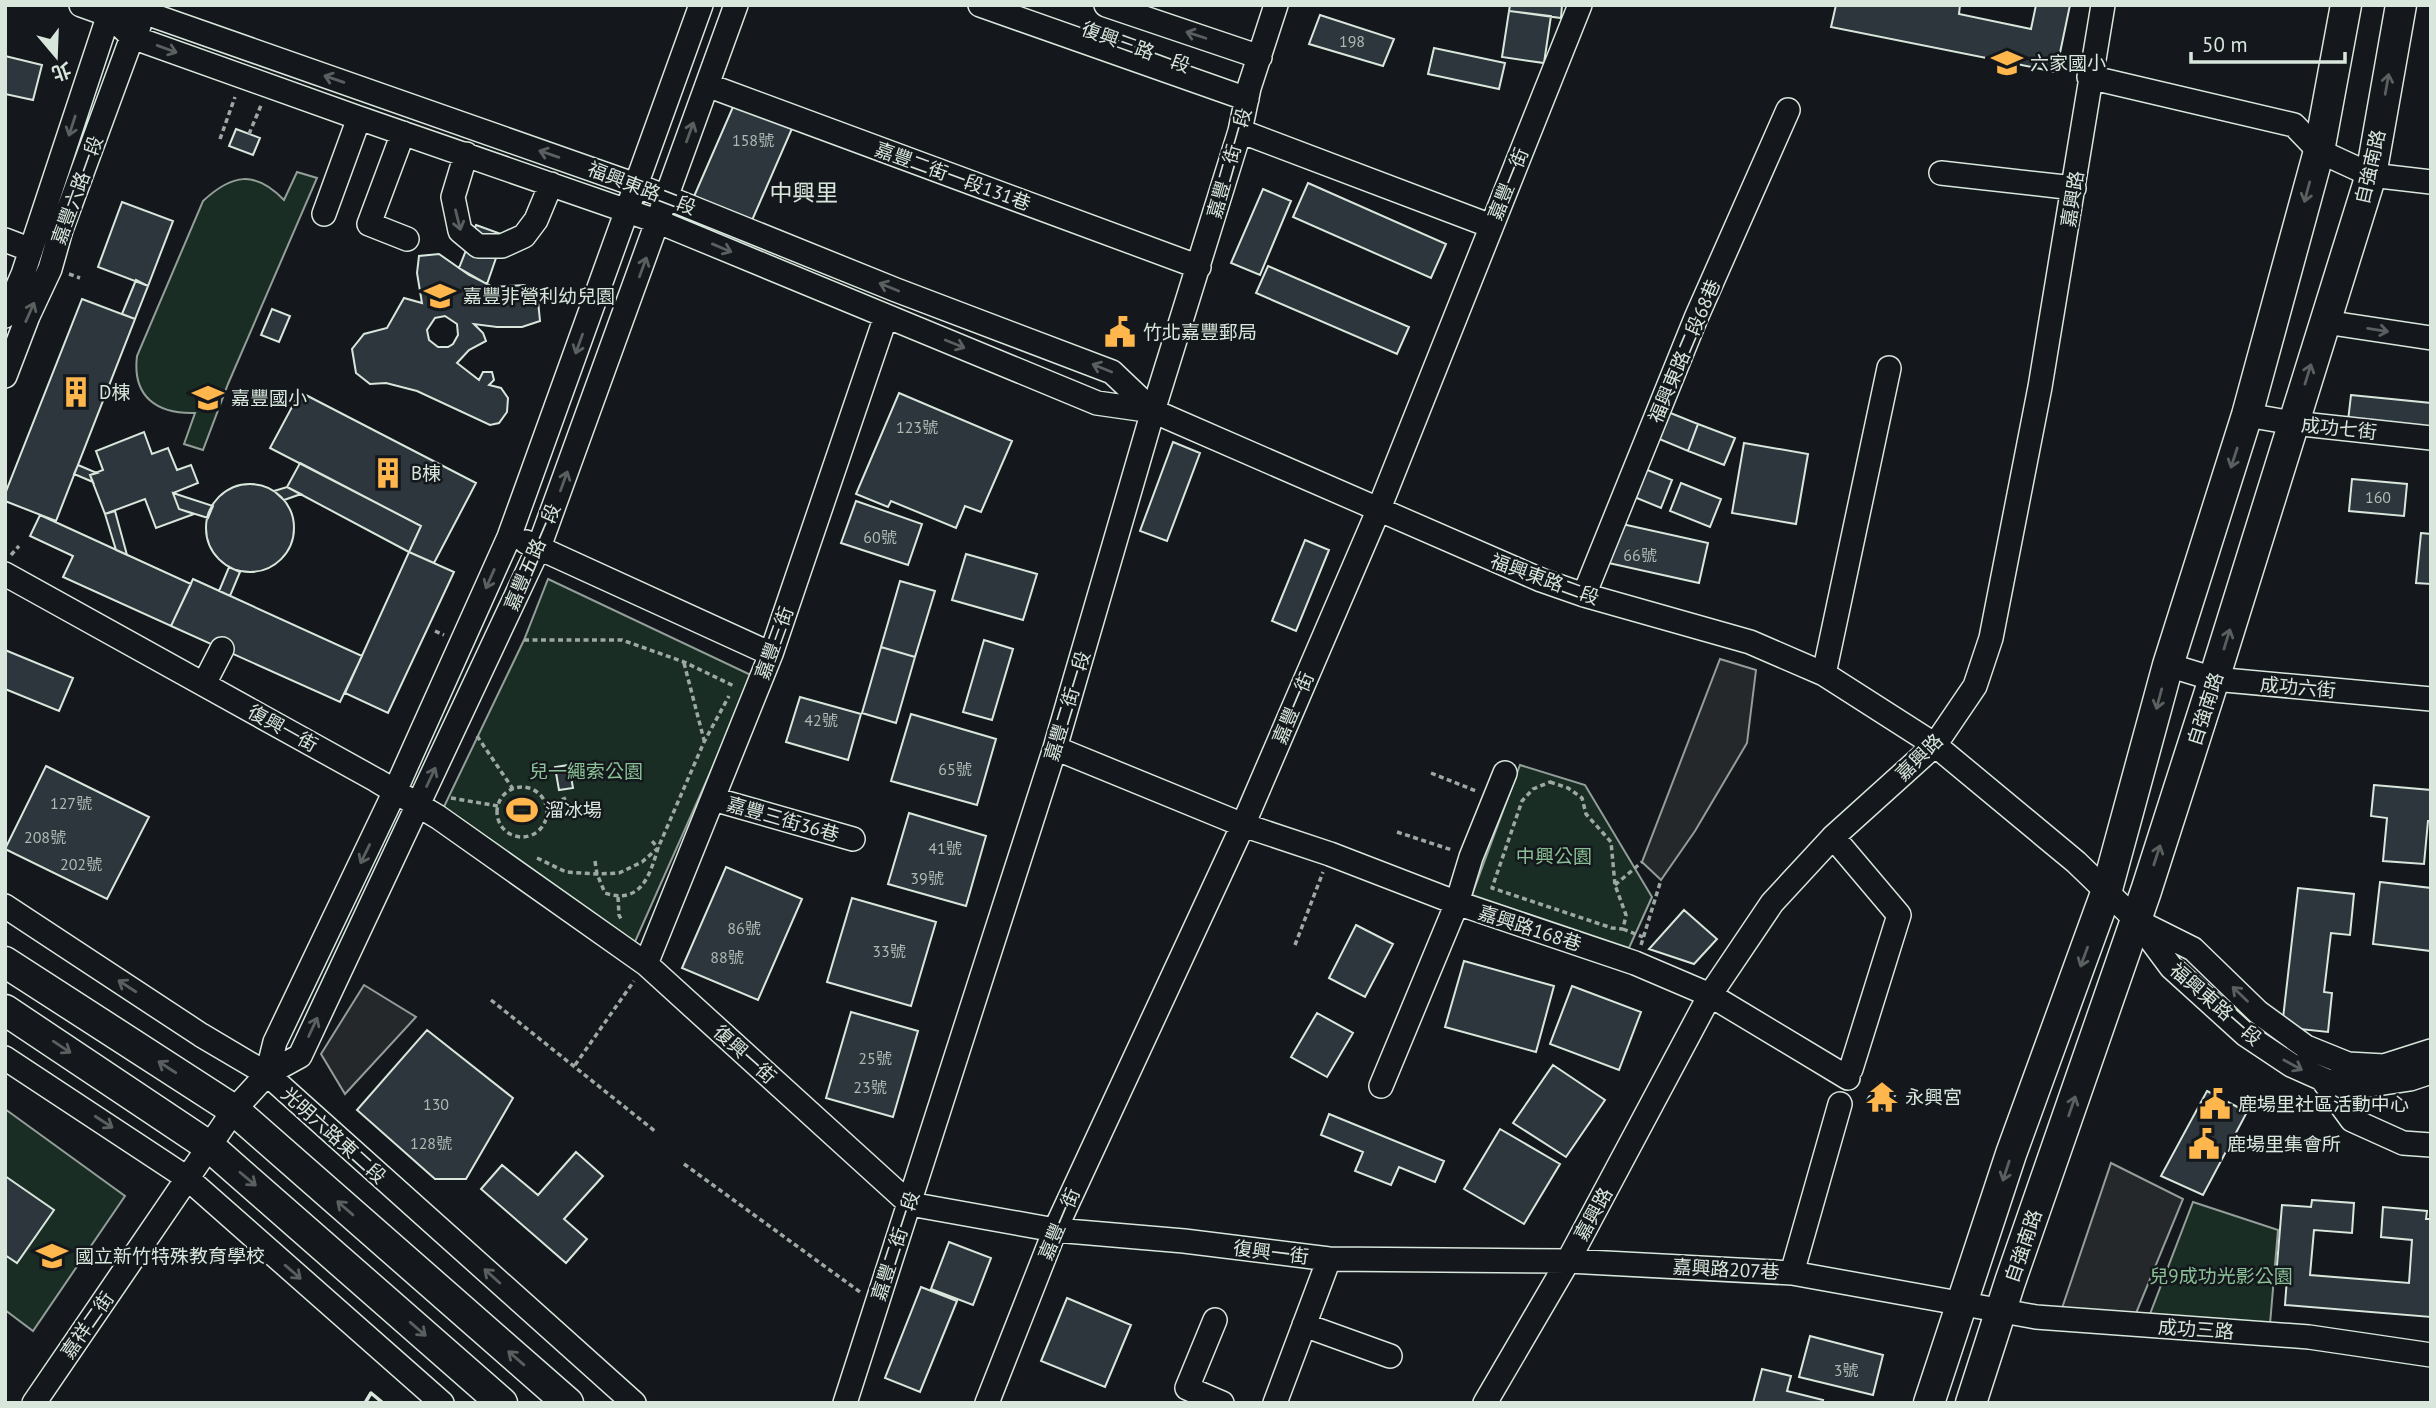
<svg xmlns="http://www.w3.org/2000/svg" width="2436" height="1408" font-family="'PT Sans','Noto Sans TC',sans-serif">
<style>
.green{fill:#1a2d24;stroke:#939e99;stroke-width:2}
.parking{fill:#24282b;stroke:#939e99;stroke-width:2}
.building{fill:#2c363c;stroke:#d8e6dc;stroke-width:2;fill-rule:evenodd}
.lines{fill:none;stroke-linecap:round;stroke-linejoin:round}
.minor-casing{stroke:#d8e6dc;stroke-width:26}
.major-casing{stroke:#d8e6dc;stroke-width:33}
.path{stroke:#9da8a2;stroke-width:3.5;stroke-dasharray:5 3.5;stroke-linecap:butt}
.minor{stroke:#14181c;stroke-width:23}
.major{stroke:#14181c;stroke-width:30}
.wall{stroke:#d8e6dc;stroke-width:3.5}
.oneway{stroke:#59605f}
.labels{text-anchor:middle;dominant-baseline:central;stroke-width:5;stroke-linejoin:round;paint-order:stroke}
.number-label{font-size:16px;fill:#adbab4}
.street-label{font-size:19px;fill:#d8e6dc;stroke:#14181c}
.poi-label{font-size:19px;fill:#d8e6dc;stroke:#14181c;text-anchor:start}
.park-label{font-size:19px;fill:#8ac095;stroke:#14181c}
.quarter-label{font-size:23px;fill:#d8e6dc;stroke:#14181c}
</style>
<rect width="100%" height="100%" fill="#14181c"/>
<path class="green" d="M297,172L317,178L228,384L203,450L184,444L195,413C157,414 132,397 137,356L203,201C232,174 255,170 284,200Z
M548,579L753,676L634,944L440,815L524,640Z
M1520,765L1585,785L1652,897L1629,948L1472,895Z
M5,1109L125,1196L33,1331L5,1310Z
M2193,1202L2278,1230L2269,1336L2145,1327Z"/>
<path class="parking" d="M1720,659L1756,670L1747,743L1695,831L1661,880L1642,862Z
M364,985L416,1017L345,1094L321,1054Z
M2111,1163L2183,1199L2132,1323L2059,1317Z"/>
<path class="building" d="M1510,5H1562L1561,18L1509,11Z
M1836,5H1960L1959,14L2031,29L2036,5H2070L2056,72L1831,27Z
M1509,11L1551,16L1544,63L1502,57Z
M1320,15L1394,39L1383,66L1309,44Z
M1434,48L1505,63L1499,89L1428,74Z
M5,56L42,65L33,100L5,94Z
M736,100L794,124L750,225L692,201Z
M236,129L260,138L253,155L229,146Z
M1308,183L1446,244L1431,278L1293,217Z
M1263,189L1291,201L1260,275L1231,263Z
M122,202L173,221L148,286L98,267Z
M476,225L504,235L487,284L459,268Z
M439,254L469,275L493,287L525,285L538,301L540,321L522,327H497L474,324L483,333L486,341L469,350L457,363L479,380L483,372H492L494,380L489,385L501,388L508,398L507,412L499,423L490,425L417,391L386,383L370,384L356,373L352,349L364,334L387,328L404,298L422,303L417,273L419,256ZM445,316L457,324L458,335L453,344L448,347H438L429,340L427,330L435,318Z
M1268,266L1409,327L1397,354L1256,293Z
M136,280L148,286L135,319L122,314Z
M82,299L135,319L56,521L5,501V494Z
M272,309L290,316L279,342L261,335Z
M300,392L476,483L434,563L409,552L421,526L270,448Z
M899,393L1012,441L981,512L965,506L956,528L891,501L888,507L856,494Z
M2351,395L2431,403V430L2348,421Z
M1663,410L1698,424L1688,451L1652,436Z
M1698,424L1735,438L1724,465L1688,451Z
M144,432L152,454L168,448L177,470L191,465L198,483L173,493L179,509L194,514L156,528L145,499L105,514L90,475L103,470L96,451Z
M1173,442L1200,453L1167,541L1140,531Z
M1744,443L1808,454L1796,524L1732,513Z
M300,463L421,526L409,552L287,487Z
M1633,464L1672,480L1661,508L1622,492Z
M78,465L97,473L90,475L93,482L74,474Z
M2352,479L2407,484L2404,516L2349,511Z
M1681,483L1721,499L1710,527L1670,511Z
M206 528a44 44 0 1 1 88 0a44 44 0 1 1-88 0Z
M287,487L301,494L284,500L274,491Z
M173,493L213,506L208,518L179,509Z
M856,501L922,524L908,565L841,543Z
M115,511L127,555L116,550L105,514Z
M40,515L191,584L171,626L63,577L73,556L30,536Z
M1613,522L1708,543L1699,583L1604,562Z
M2421,533L2431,534V584L2416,583Z
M1305,540L1329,550L1296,631L1272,621Z
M409,552L454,572L388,713L345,693Z
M966,554L1037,574L1023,620L952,600Z
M229,567L240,572L230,596L219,591Z
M193,579L362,656L340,702L171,626Z
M900,581L935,591L915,657L881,647Z
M984,640L1013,649L992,720L963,712Z
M881,647L915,657L896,723L862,713Z
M5,650L73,678L59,711L5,689Z
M800,697L861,714L848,760L786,742Z
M911,714L996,739L977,805L891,781Z
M569,765L573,788L559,790L555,767Z
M46,766L149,817L107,899L5,849Z
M2374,785L2431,790V821H2428L2424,864L2383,861L2387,818L2371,816Z
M909,813L986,836L966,906L888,884Z
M726,867L802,899L758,1000L682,968Z
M2380,882L2431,888V951L2373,944Z
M2298,888L2354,894L2350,935L2331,933L2324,992L2332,993L2328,1032L2282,1027Z
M852,898L936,922L911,1006L827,982Z
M1684,910L1717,939L1694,964L1649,949Z
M1356,925L1393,944L1365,997L1329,978Z
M1464,961L1554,986L1536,1052L1445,1027Z
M1572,986L1641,1012L1619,1070L1550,1044Z
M851,1012L918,1031L893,1117L826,1098Z
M1317,1013L1353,1033L1327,1077L1291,1057Z
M427,1030L513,1098L466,1179H435L357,1110Z
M1553,1065L1605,1100L1566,1157L1513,1123Z
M1878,1083L1896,1094L1885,1111L1867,1100Z
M2207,1091L2247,1112L2203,1195L2161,1176Z
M1329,1114L1444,1161L1435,1182L1399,1167L1391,1185L1355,1171L1363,1152L1321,1135Z
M1500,1129L1560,1164L1524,1224L1464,1189Z
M576,1152L603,1176L564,1219L587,1239L566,1263L481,1189L502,1165L538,1195Z
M5,1176L54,1210L17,1263L5,1255Z
M2312,1200L2354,1203L2352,1233L2314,1230L2310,1275L2409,1283L2412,1240L2381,1237L2383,1207L2427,1211L2426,1219H2431V1317L2285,1305L2287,1278L2276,1277L2282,1205L2311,1207Z
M949,1242L991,1258L973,1305L931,1289Z
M921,1287L957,1301L920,1392L885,1378Z
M1067,1298L1131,1325L1105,1387L1041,1361Z
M1810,1336L1883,1355L1873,1395L1799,1377Z
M1762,1369L1791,1376L1787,1391L1823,1400L1822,1403H1753Z"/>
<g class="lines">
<defs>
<path id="minor" d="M81,5L109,15L146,13L636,185L896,290L1112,372L1153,411
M980,5L1247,99
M1106,5L1260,57
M109,15L132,37L359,118L659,222L1097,403L1153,411L1541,580L1584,595L1750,642L1824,674L1935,745L2076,862L2136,920L2171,967L2246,1035L2291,1065L2327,1081L2364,1086L2410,1079L2431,1072
M2089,77L2294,125L2319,151L2371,175L2431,182
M707,85L1199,267
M1240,131L1491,226
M403,133L369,224L407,239
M466,154L453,197L460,231L478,246H502L524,236L536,220L551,184
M1941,173L2074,188
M324,214L359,118
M5,240L31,250
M5,316L23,274L112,5
M2325,322L2431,338
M5,376L28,316L50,269L61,230L132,37L139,26
M2247,415L2293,423L2431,438
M526,542L771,654
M5,574L376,780L438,817L646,964L910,1204L1055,1230L1184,1241L1329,1259L1568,1261L1792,1273L2036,1317L2309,1337L2431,1355
M1584,595L1696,318L1788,110
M2168,665L2214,679L2431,699
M1824,674L1889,368
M204,684L222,649
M1055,748L1243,825L1330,854L1457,903L1635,963L1710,995L1848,1078
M713,799L853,839
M1833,837L1899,915L1851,1069
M5,906L201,1035L267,1074L634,1403
M2139,922L2193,949L2258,1012L2306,1047L2348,1064L2384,1066L2431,1051
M646,964L771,654L886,316
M5,1058L187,1178L442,1403
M267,1074L275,1042L395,791L509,537L701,5
M2322,1079L2352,1120L2403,1143L2431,1145
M1381,1086L1457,903L1471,857L1505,773
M1792,1273L1840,1104
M1215,1320L1187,1388L1222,1403
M1304,1325L1390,1356
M34,1403L234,1110L267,1074L300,1056L539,547L736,5
M845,1403L1055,748L1153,411L1240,131L1249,88L1276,5
M987,1403L1055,1230L1243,825L1378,511L1580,5
M1275,1403L1329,1259
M1485,1403L1568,1261L1710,995L1772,903L1833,837L1935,745L1975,686L1991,638L2040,387L2103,5"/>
<path id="major" d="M5,962L234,1110L568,1403
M5,1010L210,1147L502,1403
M1929,1403L2011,1154L2106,893L2168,665L2247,415L2319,151L2346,5
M1971,1403L2010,1282L2146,891L2214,679L2371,175L2401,5"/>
</defs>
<use href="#minor" class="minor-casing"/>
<use href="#major" class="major-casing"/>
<path class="path" d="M249,134L262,103
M220,139L235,97
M69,274L80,278
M11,555L19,546
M435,631L444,635
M524,640H622L684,662L734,686
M684,663L704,740
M477,736L513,789
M1431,773L1476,791
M1550,782L1568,788L1582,798L1586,814L1611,842L1615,885L1626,915L1623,929L1612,928L1492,888L1522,801L1533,789Z
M497 812a25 25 0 1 1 50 0a25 25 0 1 1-50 0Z
M451,798L498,806
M546,806L566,798
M1397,832L1452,850
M537,858L566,872L597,874L619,873L642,862L658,848L704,742L729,696
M595,861L597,874L605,893C641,905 650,875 658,848L651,840
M1615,885L1642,862
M618,897L619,915L622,921
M1623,929L1643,937
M1295,945L1323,872
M1641,945L1661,880
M491,1000L656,1132
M575,1065L634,981
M684,1164L860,1292"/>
<use href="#minor" class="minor"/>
<use href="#major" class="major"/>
<path class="wall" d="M365,1403L371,1393L383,1403"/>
</g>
<defs><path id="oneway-shaft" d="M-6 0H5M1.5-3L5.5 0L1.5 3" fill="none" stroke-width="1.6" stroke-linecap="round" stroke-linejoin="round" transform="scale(1.75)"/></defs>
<g class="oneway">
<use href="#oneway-shaft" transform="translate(1196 35) rotate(-162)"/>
<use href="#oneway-shaft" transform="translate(167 49) rotate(20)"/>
<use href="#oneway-shaft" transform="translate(334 79) rotate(-161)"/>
<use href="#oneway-shaft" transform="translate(2387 84) rotate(-80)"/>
<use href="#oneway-shaft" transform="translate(72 126) rotate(108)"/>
<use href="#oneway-shaft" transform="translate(690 132) rotate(-70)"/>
<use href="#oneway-shaft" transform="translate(549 154) rotate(-161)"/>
<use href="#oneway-shaft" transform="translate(2307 192) rotate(105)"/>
<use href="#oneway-shaft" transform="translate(458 220) rotate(76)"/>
<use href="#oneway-shaft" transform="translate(722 248) rotate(23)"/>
<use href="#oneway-shaft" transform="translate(643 267) rotate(-70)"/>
<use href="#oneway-shaft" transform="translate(889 287) rotate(-158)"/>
<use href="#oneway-shaft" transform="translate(30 312) rotate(-66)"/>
<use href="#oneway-shaft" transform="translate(2378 330) rotate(9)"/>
<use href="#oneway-shaft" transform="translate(579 344) rotate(110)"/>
<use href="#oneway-shaft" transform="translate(955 344) rotate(22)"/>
<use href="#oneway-shaft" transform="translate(1102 368) rotate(-158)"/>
<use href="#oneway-shaft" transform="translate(2308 374) rotate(-73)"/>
<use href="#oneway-shaft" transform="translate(2234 458) rotate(108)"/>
<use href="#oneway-shaft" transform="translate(564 481) rotate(-70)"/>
<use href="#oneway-shaft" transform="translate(490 579) rotate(114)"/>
<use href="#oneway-shaft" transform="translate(2227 639) rotate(-73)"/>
<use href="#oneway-shaft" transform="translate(2159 699) rotate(105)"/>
<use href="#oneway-shaft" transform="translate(431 777) rotate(-65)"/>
<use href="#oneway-shaft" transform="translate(365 854) rotate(116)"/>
<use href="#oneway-shaft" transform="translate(2157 855) rotate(-72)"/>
<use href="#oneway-shaft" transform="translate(2084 957) rotate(110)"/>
<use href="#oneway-shaft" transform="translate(127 986) rotate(-147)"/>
<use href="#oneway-shaft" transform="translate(2240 994) rotate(-136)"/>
<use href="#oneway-shaft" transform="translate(313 1027) rotate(-65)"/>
<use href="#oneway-shaft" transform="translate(62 1047) rotate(34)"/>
<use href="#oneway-shaft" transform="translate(2293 1065) rotate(29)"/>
<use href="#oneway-shaft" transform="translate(167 1067) rotate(-147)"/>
<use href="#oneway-shaft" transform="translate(2072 1106) rotate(-71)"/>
<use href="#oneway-shaft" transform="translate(104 1122) rotate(33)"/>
<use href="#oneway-shaft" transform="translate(2006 1171) rotate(108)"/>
<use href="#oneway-shaft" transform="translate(248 1179) rotate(40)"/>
<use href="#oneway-shaft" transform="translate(345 1208) rotate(-139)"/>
<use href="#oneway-shaft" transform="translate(293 1272) rotate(41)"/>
<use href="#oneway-shaft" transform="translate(492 1276) rotate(-138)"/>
<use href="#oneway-shaft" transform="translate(418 1329) rotate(41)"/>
<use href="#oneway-shaft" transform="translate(516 1358) rotate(-139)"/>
</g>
<defs>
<symbol id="school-bare" viewBox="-9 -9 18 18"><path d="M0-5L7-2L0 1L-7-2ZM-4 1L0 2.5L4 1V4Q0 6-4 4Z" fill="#ffb74d" stroke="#14181c" stroke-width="2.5" paint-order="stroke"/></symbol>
<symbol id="civic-bare" viewBox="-9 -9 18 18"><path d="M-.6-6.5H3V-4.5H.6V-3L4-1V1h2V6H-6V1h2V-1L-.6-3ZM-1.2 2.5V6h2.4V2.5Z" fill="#ffb74d" stroke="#14181c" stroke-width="2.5" paint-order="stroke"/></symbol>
<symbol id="building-bare" viewBox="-9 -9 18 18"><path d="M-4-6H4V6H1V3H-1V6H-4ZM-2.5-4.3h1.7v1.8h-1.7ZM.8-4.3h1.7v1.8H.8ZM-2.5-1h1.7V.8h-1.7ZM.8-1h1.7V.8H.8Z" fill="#ffb74d" stroke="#14181c" stroke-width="2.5" paint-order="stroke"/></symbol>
<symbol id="stadium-bare" viewBox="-9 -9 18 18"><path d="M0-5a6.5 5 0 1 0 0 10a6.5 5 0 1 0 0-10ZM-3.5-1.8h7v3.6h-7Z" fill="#ffb74d" stroke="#14181c" stroke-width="2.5" paint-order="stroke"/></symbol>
<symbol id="temple-bare" viewBox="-9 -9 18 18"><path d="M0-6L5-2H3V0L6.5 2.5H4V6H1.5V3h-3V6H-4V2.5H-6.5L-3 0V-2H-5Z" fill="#ffb74d" stroke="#14181c" stroke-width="2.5" paint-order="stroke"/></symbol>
</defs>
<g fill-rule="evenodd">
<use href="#school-bare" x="1985" y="41" width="44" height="44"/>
<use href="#school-bare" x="418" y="274" width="44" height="44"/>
<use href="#civic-bare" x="1098" y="310" width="44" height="44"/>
<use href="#building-bare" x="54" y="370" width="44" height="44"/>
<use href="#school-bare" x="186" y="376" width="44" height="44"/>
<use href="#building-bare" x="366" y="451" width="44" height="44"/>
<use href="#stadium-bare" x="500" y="788" width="44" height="44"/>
<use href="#temple-bare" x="1860" y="1075" width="44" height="44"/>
<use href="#civic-bare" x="2193" y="1082" width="44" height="44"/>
<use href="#civic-bare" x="2182" y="1122" width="44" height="44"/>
<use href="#school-bare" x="30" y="1234" width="44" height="44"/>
</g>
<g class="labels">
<g class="number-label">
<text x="1352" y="41">198</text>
<text x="753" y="140">158號</text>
<text x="917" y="427">123號</text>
<text x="2378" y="497">160</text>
<text x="880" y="537">60號</text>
<text x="1640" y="555">66號</text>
<text x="821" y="720">42號</text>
<text x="955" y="769">65號</text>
<text x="71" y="803">127號</text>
<text x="45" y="837">208號</text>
<text x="945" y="848">41號</text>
<text x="81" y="864">202號</text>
<text x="927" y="878">39號</text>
<text x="744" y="928">86號</text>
<text x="889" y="951">33號</text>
<text x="727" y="957">88號</text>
<text x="875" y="1058">25號</text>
<text x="870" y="1087">23號</text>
<text x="436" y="1104">130</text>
<text x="431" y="1143">128號</text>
<text x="1846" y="1370">3號</text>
</g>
<g class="street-label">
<text transform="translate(1136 47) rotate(20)">復興三路一段</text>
<text transform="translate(1229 163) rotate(-74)">嘉豐二街一段</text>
<text transform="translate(2370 167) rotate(-77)">自強南路</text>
<text transform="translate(953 176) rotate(20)">嘉豐二街一段131巷</text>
<text transform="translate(1508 184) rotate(-68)">嘉豐一街</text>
<text transform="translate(642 188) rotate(21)">福興東路二段</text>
<text transform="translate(77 190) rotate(-70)">嘉豐六路一段</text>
<text transform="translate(2072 199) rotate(-81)">嘉興路</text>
<text transform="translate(1684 351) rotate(-67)">福興東路二段68巷</text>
<text transform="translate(2339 428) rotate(6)">成功七街</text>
<text transform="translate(532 557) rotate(-67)">嘉豐五路一段</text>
<text transform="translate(1545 579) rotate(20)">福興東路二段</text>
<text transform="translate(774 643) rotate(-70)">嘉豐三街</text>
<text transform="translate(2298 687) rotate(5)">成功六街</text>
<text transform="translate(1067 706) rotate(-73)">嘉豐二街一段</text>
<text transform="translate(1293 708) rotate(-67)">嘉豐一街</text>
<text transform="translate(2205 709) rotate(-72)">自強南路</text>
<text transform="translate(283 728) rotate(29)">復興一街</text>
<text transform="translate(1919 757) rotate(-45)">嘉興路</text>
<text transform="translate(783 819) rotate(16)">嘉豐三街36巷</text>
<text transform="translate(1530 928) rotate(18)">嘉興路168巷</text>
<text transform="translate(2216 1004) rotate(41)">福興東路一段</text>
<text transform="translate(745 1054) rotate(42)">復興一街</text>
<text transform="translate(334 1135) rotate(42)">光明六路東二段</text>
<text transform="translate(1593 1214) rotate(-61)">嘉興路</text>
<text transform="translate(1059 1224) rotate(-67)">嘉豐一街</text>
<text transform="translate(895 1246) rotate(-72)">嘉豐二街一段</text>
<text transform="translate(2023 1246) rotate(-71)">自強南路</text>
<text transform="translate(1271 1252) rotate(7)">復興一街</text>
<text transform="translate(1726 1269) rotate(3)">嘉興路207巷</text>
<text transform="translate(87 1325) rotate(-55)">嘉祥二街</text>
<text transform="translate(2196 1329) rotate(4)">成功三路</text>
</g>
<g class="poi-label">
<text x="2030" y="63">六家國小</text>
<text x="463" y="296">嘉豐非營利幼兒園</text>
<text x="1143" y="332">竹北嘉豐郵局</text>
<text x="99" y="392">D棟</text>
<text x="231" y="398">嘉豐國小</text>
<text x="411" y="473">B棟</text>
<text x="545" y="810">溜冰場</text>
<text x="1905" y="1097">永興宮</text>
<text x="2238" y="1104">鹿場里社區活動中心</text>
<text x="2227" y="1144">鹿場里集會所</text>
<text x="75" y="1256">國立新竹特殊教育學校</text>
</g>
<g class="park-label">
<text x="586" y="771">兒一繩索公園</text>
<text x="1554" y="856">中興公園</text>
<text x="2221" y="1276">兒9成功光影公園</text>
</g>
<g class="quarter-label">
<text x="804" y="192">中興里</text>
</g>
</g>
<rect width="2436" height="1408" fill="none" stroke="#d8e6dc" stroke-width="14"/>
<g transform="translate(56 56) rotate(161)" stroke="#14181c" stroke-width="5" paint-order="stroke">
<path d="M0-5L12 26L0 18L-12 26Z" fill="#d8e6dc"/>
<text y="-10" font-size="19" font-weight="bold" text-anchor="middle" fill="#d8e6dc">北</text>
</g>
<path d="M2191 52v10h154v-10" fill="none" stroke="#d8e6dc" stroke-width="3.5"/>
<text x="2202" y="52" font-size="21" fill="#d8e6dc" stroke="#14181c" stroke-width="5" paint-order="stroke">50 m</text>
</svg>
